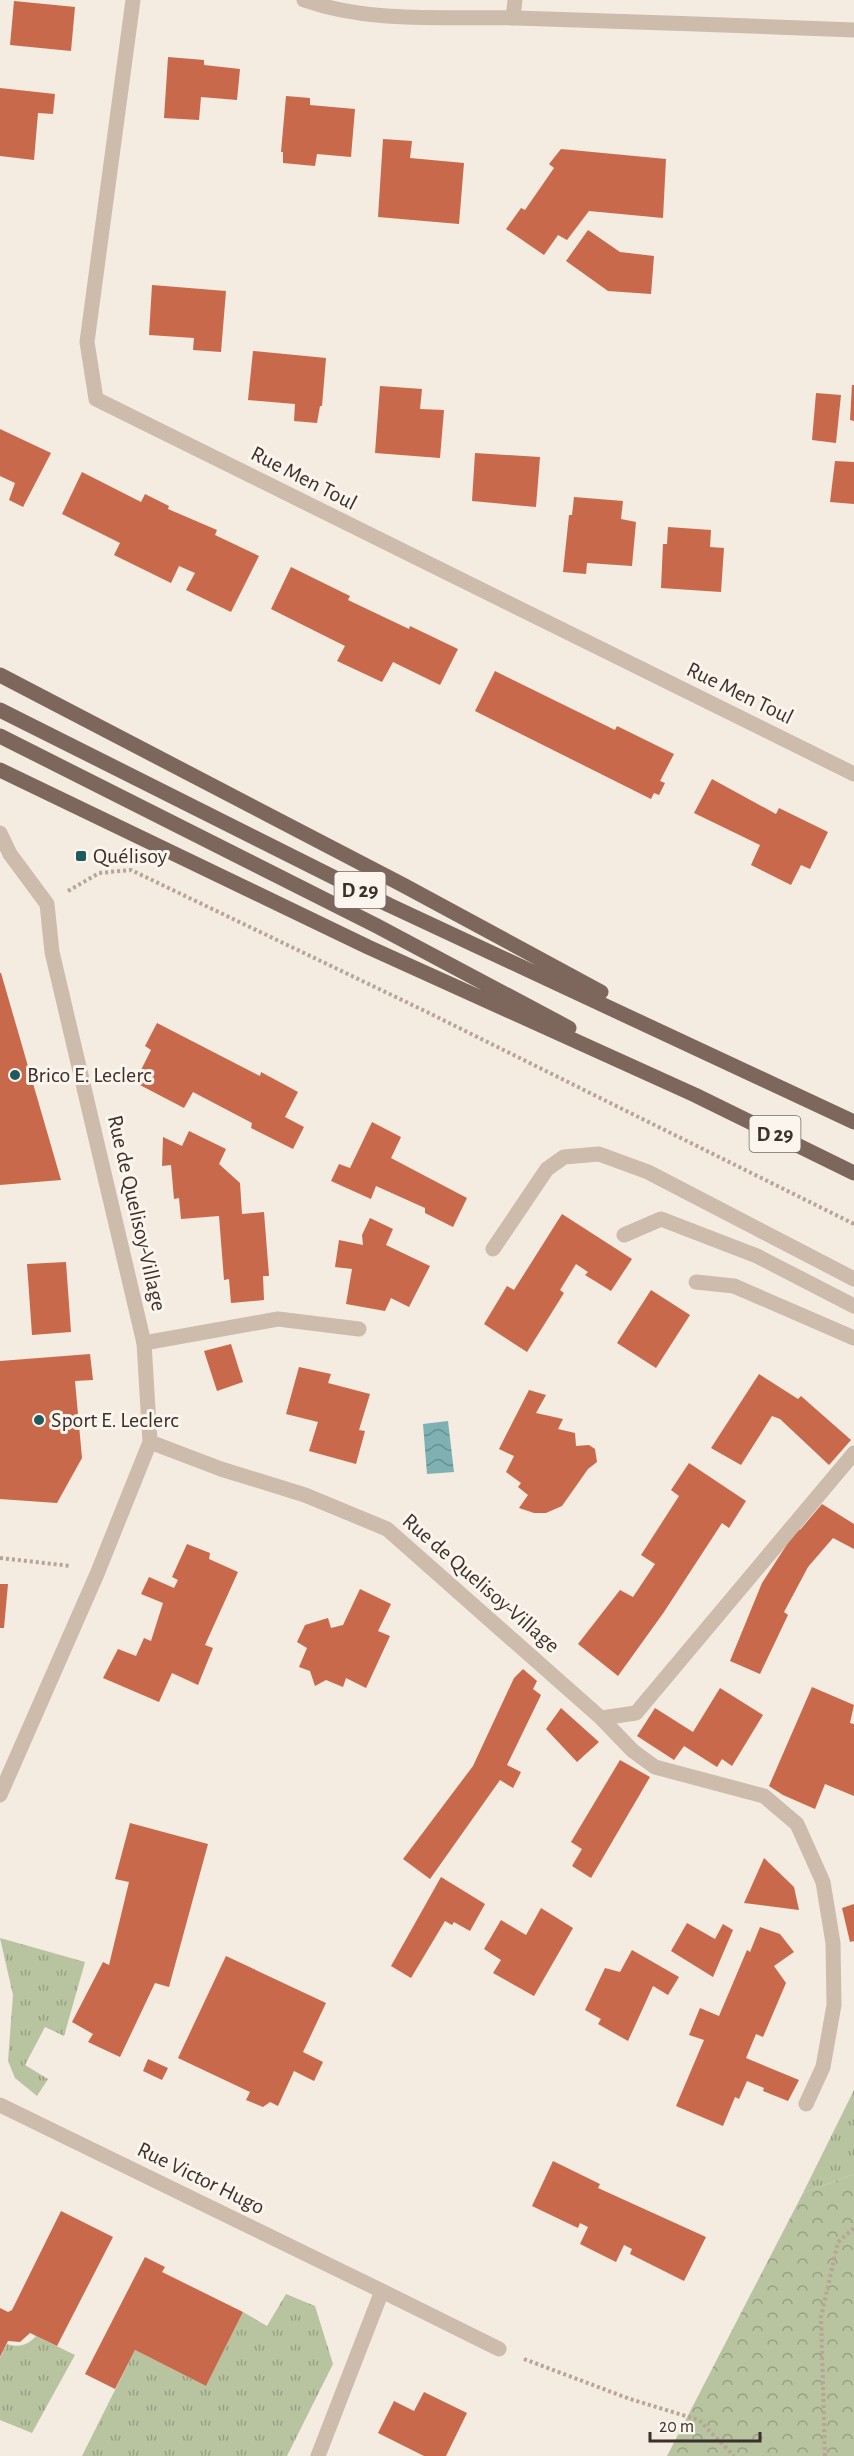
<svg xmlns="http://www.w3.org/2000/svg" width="854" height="2456" font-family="'Alegreya Sans',sans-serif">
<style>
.grass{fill:url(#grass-tufts)}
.forest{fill:url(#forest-crowns)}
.water{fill:url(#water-waves)}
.building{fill:#c8694b}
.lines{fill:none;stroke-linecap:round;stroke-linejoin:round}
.path{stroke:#b9a596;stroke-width:4;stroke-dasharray:3 3;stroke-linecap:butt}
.lane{stroke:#cdbbac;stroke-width:15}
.street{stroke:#cdbbac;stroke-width:15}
.primary{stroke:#7d675c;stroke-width:15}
.poi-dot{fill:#1f5a5e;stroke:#fbf5ee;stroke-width:2}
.labels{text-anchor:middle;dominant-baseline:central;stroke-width:6;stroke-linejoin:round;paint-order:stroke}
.shield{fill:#fbf5ee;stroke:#756b66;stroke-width:1.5}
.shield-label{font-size:21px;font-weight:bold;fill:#3b302b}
.street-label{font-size:22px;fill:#3b302b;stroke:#fbf5ee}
.poi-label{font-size:22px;fill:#3b302b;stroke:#fbf5ee;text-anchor:start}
</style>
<defs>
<pattern id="grass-tufts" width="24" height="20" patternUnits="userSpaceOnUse" patternTransform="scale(1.5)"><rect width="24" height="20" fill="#b8c4a0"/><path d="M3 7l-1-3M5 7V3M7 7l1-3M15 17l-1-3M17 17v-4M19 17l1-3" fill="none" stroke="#97a083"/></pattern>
<pattern id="forest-crowns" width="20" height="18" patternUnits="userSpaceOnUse" patternTransform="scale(1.5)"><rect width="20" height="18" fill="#b8c4a0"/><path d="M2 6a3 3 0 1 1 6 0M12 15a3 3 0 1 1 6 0" fill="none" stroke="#97a083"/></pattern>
<pattern id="water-waves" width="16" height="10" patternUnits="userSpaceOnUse" patternTransform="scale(1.5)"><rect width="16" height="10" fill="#7fb0b2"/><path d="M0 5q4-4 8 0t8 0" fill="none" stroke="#699091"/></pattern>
</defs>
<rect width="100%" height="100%" fill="#f4ebe1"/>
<path class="grass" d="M0,1938L85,1962L64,2036L45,2027L25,2065L48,2079L37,2096L15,2078L8,2061L13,1995Z
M854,2090V2174L803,2193Z
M286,2294L315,2306L333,2364L287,2456H82L135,2350L206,2386L243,2312L267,2326Z
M36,2336L75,2355L32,2433L0,2420V2358L7,2344C19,2348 28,2345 36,2336Z"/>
<path class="forest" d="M854,2174V2456H667L803,2193Z"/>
<path class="water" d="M448,1421L454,1472L427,1474L423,1424Z"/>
<path class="building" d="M14,1L75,7L71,51L10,45Z
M168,57L204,60V65L240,69L237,100L201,97L199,120L164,118Z
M0,88L55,94L53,114L38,113L34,160L0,156Z
M286,96L310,98V105L355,109L351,157L317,154L315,166L283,163V152H281Z
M383,139L412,141L410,158L464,163L459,224L378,217Z
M561,149L666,159L663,218L589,211L567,240L558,235L544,255L506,229L521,208L525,210L554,168L549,164Z
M588,230L620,252L654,256L651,294L608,291L566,261Z
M152,285L226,291L221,352L193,350L194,338L149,335Z
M253,351L326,358L322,406H320L317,423L294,421L295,404L248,400Z
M852,385H854V421L850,420Z
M380,386L422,389L420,409L444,410L440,458L375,453Z
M816,393L841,395L836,443L812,440Z
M0,429L51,453L23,507L9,500L15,483L0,476Z
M475,453L540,457L536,507L472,501Z
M835,461L854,462V504L830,502Z
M82,472L141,502L145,494L169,506L168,509L217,530L215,535L259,556L231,612L186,590L195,573L179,566L171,583L114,555L120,543L62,514Z
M574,497L623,501L621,519L636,522L632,566L587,563L586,574L563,572L569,515H572Z
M668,527L711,530L710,547L724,548L721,592L661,588L663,544H667Z
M291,567L350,596L348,600L409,629L410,626L458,649L440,685L393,662L382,682L337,661L345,646L271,609Z
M495,671L615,730L617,726L674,754L660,781L665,783L659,795L654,793L651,799L475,711Z
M712,779L776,814L779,808L828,832L810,869L801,865L791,885L751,865L760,845L694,813Z
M0,973H1L61,1180L0,1185Z
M157,1023L260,1076L261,1072L298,1092L285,1117L304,1127L293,1149L251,1128L252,1123L193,1092L184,1108L138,1084L143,1075L139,1074L151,1050L145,1046Z
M372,1122L401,1137L391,1158L467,1198L453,1227L425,1213V1208L376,1186L371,1199L331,1181L339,1164L350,1168Z
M189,1131L226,1149L219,1164L240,1183L242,1214L264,1212L269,1276H263L264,1300L231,1303L229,1279L224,1280L219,1216L181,1219L179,1198L174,1199L171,1165L162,1166L163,1137L182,1146Z
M562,1214L632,1259L611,1291L585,1275L588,1272L576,1264L560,1290L564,1293L527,1352L484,1324L507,1286L514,1290Z
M370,1218L393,1229L386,1245L430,1266L409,1307L391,1298L385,1311L346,1304L352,1269L335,1267L339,1240L363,1245L362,1235Z
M66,1262L71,1332L32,1335L27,1264Z
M651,1290L690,1315L656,1368L617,1343Z
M231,1344L243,1382L217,1391L204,1351Z
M90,1354L93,1380L75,1381L82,1458L57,1503L0,1499V1361Z
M299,1367L331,1374L328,1383L370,1394L359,1430L365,1431L356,1464L309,1451L318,1422L286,1414Z
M759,1374L798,1399L801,1396L851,1440L829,1465L780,1419L772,1416L741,1465L711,1448Z
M529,1390L546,1395L536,1413L563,1419L558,1429L575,1433L576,1446L589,1445L595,1449L597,1462L588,1469L562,1506L546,1513H534L519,1508L528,1495L518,1487L521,1483L506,1472L514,1456L499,1449Z
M689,1463L746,1501L729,1528L722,1523L664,1612L618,1676L578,1644L620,1590L633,1597L655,1564L641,1555L679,1496L671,1490Z
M822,1504L854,1524V1549L833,1538L808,1567L784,1612L788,1615L760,1674L730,1661L762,1583L797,1529L800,1530Z
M187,1544L210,1553L209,1559L238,1572L205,1645L213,1648L198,1685L172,1673L159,1702L103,1678L118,1649L136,1656L144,1638L151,1641L163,1603L141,1594L149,1577L174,1588L178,1580L172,1577Z
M0,1584H8L4,1628H0Z
M360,1589L391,1604L378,1631L390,1636L366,1688L346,1678L343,1687L326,1680L315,1686L310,1671L299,1667L307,1648L297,1642L305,1625L328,1618L331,1628L343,1625Z
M523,1669L537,1681L533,1689L541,1695L507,1765L521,1772L513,1788L500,1780L430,1879L403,1859L473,1766L514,1678Z
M812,1687L854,1705L850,1723L854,1724V1796L825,1784L815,1809L783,1795L769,1786Z
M720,1688L763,1715L732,1766L722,1759L717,1767L684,1746L674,1760L637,1736L655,1708L693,1732Z
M561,1708L599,1742L577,1762L546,1729Z
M620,1760L650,1777L591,1878L572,1866L582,1849L571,1842Z
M130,1823L208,1844L169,1987L155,1983L120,2057L88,2042L93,2034L72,2022L103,1962L109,1965L129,1882L115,1879Z
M764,1858L794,1887L799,1910L744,1903Z
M441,1877L485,1904L470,1931L454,1922L452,1925L445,1921L411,1978L391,1966Z
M854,1904V1941L850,1942L842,1908Z
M541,1908L573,1928L534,1996L493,1973L501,1960L484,1949L501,1920L526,1935Z
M687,1923L715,1939L723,1924L733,1930L713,1977L671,1951Z
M760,1927L780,1934L794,1952L774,1966L786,1983L763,2037L756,2034L746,2058L799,2080L788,2101L763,2091L764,2088L747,2081L739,2099L735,2097L723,2126L676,2106L704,2040L689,2035L700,2008L719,2016L747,1950L750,1952Z
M632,1950L679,1977L668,1995L653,1986L628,2041L598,2024L601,2019L585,2010L605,1968L620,1972Z
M226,1956L326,2003L303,2052L323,2062L314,2081L294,2071L278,2106L270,2102L263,2107L246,2100L250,2092L178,2058Z
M148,2059L168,2068L162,2080L143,2071Z
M553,2161L600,2184L598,2188L706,2237L684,2281L630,2254L632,2249L624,2245L616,2262L580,2244L588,2227L580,2223L578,2228L532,2206Z
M61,2211L113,2237L57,2346L30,2333L20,2342L8,2341L0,2357V2308L8,2312L12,2310Z
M145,2257L165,2267L162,2272L243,2312L206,2386L135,2350L115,2389L85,2374Z
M424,2392L467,2413L446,2456H424L378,2433L394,2401L414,2411Z"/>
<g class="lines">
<path class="path" d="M68,891L99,873L131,870L427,1012L854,1224
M0,1558L71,1566
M524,2359L630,2399L699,2420L734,2456
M825,2456L821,2317L838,2242L854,2228"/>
<path class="lane" d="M513,18L515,0
M624,1235L661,1219L757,1256L854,1306
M493,1249L547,1169L564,1157L599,1154L648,1172L854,1279
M696,1282L734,1286L854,1338
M144,1343L278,1319L359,1329"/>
<path class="street" d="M133,0L87,342L96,399L854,774
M304,0C372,24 446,16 516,18C629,21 741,26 854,30
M0,833L10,854L47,904L52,952L144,1343L150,1442L97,1574L0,1795
M150,1442L221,1469L305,1495L387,1529L601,1718L636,1713L854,1453
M601,1718L633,1751L655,1767L764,1796L797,1824L823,1882L833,1943L834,2005L823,2067L806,2104
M0,2105L382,2291L318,2456
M382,2291L499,2349"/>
<path class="primary" d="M0,675L403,885L601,992
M0,710L389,905L854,1122
M0,736L377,926L569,1028
M0,770L368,947L695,1095L854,1173"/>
</g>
<g class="poi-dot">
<rect x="75" y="850" width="12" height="12" rx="3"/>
<circle cx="15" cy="1075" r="6"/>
<circle cx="39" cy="1420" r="6"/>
</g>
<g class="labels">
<g class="shield">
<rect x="334.5" y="872" width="51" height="36" rx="4.5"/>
<rect x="749.5" y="1116" width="51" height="36" rx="4.5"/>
</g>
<g class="shield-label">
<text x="360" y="890">D 29</text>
<text x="775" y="1134">D 29</text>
</g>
<g class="street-label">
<text transform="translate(304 478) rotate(27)">Rue Men Toul</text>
<text transform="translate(740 693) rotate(26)">Rue Men Toul</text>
<text transform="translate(137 1213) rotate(77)">Rue de Quelisoy-Village</text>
<text transform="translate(481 1583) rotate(41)">Rue de Quelisoy-Village</text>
<text transform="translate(201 2178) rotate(26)">Rue Victor Hugo</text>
</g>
<g class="poi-label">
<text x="93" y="856">Quélisoy</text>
<text x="27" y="1075">Brico E. Leclerc</text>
<text x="51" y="1420">Sport E. Leclerc</text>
</g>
</g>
<path d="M650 2432v9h110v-9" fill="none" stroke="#3b302b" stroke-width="3"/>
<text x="659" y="2432" font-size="18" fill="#3b302b" stroke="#fbf5ee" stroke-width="4.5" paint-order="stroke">20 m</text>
</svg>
